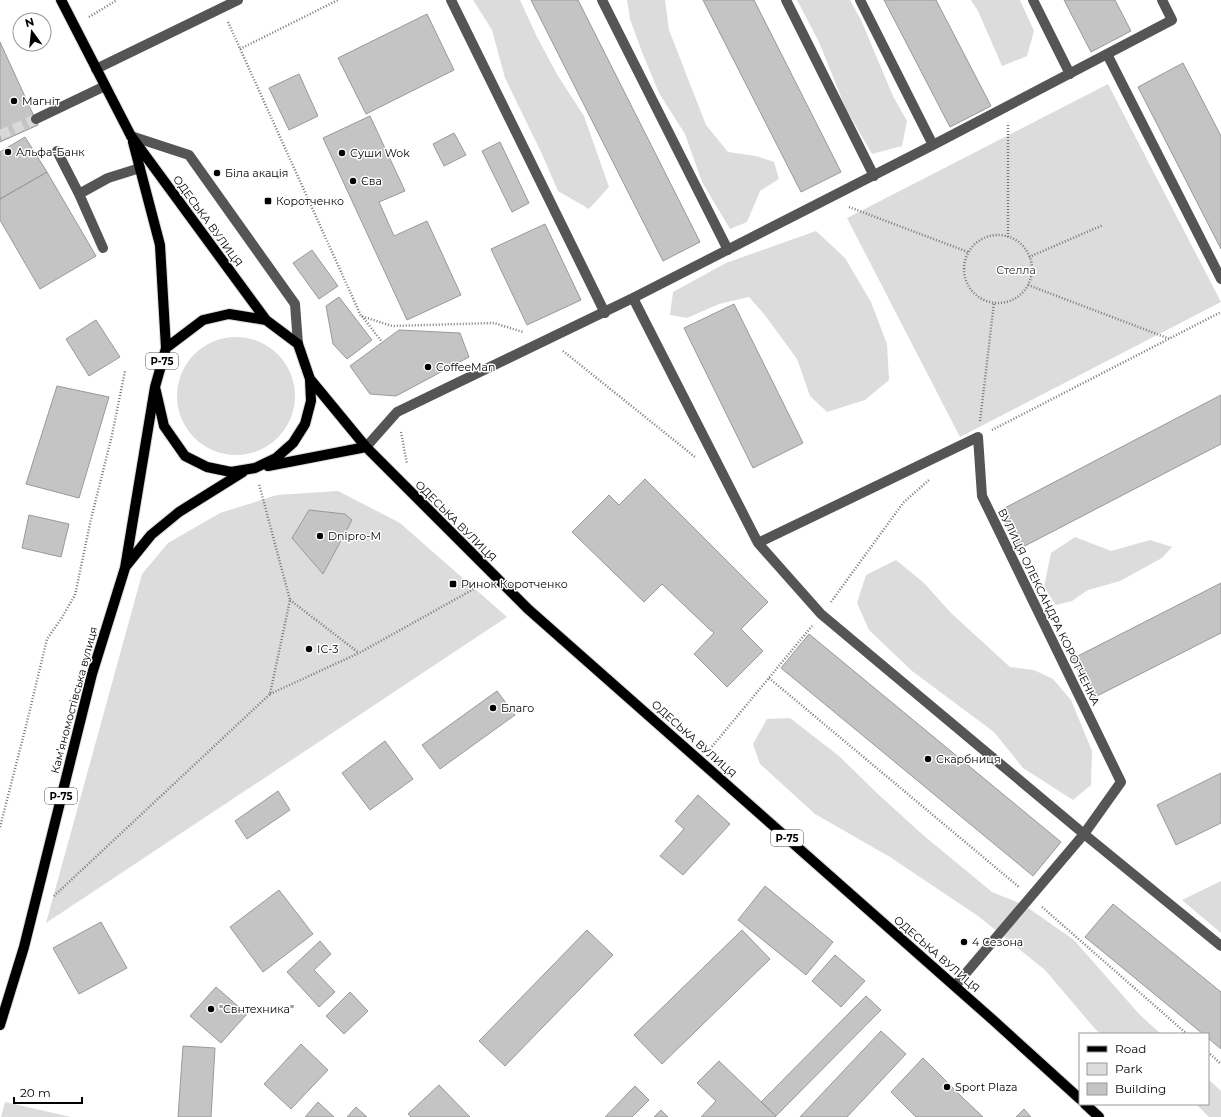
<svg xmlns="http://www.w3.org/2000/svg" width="1221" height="1117" font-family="Montserrat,sans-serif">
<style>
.green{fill:#dcdcdc}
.building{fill:#c4c4c4;stroke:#999}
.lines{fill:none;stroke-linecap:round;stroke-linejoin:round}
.minor-tunnel{stroke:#d9d9d9;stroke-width:10;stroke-dasharray:10 5;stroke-linecap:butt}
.major-casing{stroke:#dbdbdb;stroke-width:12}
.path{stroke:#777;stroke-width:2.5;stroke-dasharray:1 2;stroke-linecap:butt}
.minor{stroke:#555;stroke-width:10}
.major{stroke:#000;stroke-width:10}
.poi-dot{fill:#000;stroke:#fff;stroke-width:1.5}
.labels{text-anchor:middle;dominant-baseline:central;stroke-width:3;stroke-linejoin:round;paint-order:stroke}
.shield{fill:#fff;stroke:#4c4c4c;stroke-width:1}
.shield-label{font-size:10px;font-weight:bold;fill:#000}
.poi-label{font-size:11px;fill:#000;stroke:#fff;text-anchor:start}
.street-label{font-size:11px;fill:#000;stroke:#fff}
.park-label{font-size:11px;fill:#333;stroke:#fff}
</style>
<rect width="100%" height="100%" fill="#fff"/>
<path class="green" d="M473,0H520L537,37L558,76L584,116L609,187L589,209L558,191L541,152L505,78L492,30Z
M627,0H665L669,30L706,125L728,152L756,156L774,162L779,179L760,191L747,222L730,229L702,182L685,134L659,93L642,52L630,19Z
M797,0H850L861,20L893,96L907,121L902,146L872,154L846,109L819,42Z
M971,0H1020L1034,31L1027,56L1002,66L978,11Z
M1108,84L1221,302L960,437L847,218Z
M816,231L845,258L871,302L887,344L889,380L865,400L827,412L810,396L797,359L764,314L749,297L719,304L687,318L670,315L673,292L726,263Z
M177 396a59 59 0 1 1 118 0a59 59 0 1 1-118 0Z
M338,491L400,523L507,617L46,923L142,574L168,543L220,513L277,495Z
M1075,537L1111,551L1150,540L1172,547L1162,558L1120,581L1088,590L1072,601L1056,605L1044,587L1051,553Z
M896,560L924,583L951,613L1010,667L1034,670L1053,679L1071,700L1092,751L1091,785L1073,800L1023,768L994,732L912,671L869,630L857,603L866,575Z
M790,718L839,756L879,795L923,835L992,892L1024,905L1074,940L1140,1015L1161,1034H1101L1096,1030L1045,970L978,916L890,857L815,814L760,764L753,744L767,719Z
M1221,881V933L1182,900Z
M1208,1079L1221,1091V1117H1209L1196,1104H1208Z
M5,1102L71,1117H1Z"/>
<path class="building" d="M531,0H578L700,242L663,261Z
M703,0H754L841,172L801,192Z
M884,0H936L991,106L950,127Z
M1064,0H1115L1131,31L1091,52Z
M427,14L454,70L366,114L338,58Z
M0,42L38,125L0,142Z
M1183,63L1221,136V249L1138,87Z
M299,74L318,116L289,130L269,88Z
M370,116L405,191L379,202L394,236L427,221L461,295L407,320L323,138Z
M454,133L466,155L444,166L433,144Z
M25,137L47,172L0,199V152Z
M500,142L529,203L512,212L482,151Z
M47,172L96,256L40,289L0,220V199Z
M545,224L581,300L527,325L491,249Z
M312,250L338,286L319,299L293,263Z
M339,297L372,340L347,359L333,344L326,306Z
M734,304L803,443L753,468L684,328Z
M96,320L120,357L89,376L66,339Z
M399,330L460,333L469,357L396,396L370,394L350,366Z
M57,386L109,397L79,498L26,484Z
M1221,395V444L1019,549L999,511Z
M645,479L768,602L741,629L763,651L727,687L694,654L714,633L708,628L662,584L644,602L572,532L609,495L619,505Z
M309,510L345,514L352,520L323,574L292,538Z
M29,515L69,524L61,557L22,548Z
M1221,583V633L1093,698L1072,659Z
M809,634L1061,842L1033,876L781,668Z
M497,691L515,715L440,769L422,745Z
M385,741L413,779L370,810L342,773Z
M1221,773V823L1176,845L1157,805Z
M278,791L290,810L247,839L235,821Z
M698,795L730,824L683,875L660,856L684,829L675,821Z
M765,886L833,942L806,975L738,920Z
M279,890L313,934L263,972L230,927Z
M1113,904L1221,992V1049L1208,1038V1034H1203L1085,937Z
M101,922L127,968L79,994L53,948Z
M587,930L613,955L505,1066L479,1041Z
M742,930L770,959L662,1064L634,1035Z
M320,941L331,954L314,970L335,992L319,1007L287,972Z
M835,955L865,981L841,1007L812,981Z
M216,987L247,1014L221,1043L190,1016Z
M350,992L368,1011L344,1034L326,1016Z
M866,996L881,1010L776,1116L761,1102Z
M881,1031L906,1054L847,1117H800Z
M301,1044L328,1070L291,1109L264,1084Z
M183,1046L215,1048L211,1117H178Z
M923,1058L963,1098L983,1117H916L891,1092Z
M719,1061L776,1116L775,1117H701L716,1101L697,1083Z
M439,1085L470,1117H411L408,1114Z
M635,1086L649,1100L632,1117H605Z
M318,1102L334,1117H305Z
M356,1107L367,1117H347Z
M1024,1109L1031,1117H1016Z
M661,1110L668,1117H654Z"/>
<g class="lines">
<path class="minor-tunnel" d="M0,135L36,119"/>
<defs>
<path id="major" d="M61,0L131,136L266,320
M133,142L160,245L166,348
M229,314L266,320L298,344L310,379L311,401L305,424L293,443L276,458L255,468L231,472L207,467L185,456L164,426L155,387L166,348L203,320Z
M310,379L366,447L528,609L993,1020L1080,1099
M268,466L366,447
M126,566L151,535L179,512L243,472
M0,1025L24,947L92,674L125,568L155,387
M1085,1104L1099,1117"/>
</defs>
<use href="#major" class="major-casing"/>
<path class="path" d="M89,17L117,0
M228,22L361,316L392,326L494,323L523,332
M240,49L338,0
M849,207L968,252
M964 269a34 34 0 1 1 68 0a34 34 0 1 1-68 0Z
M1008,237V125
M1029,257L1103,225
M1028,285L1170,339
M362,316L382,342
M563,351L695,457
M980,421L994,303
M992,430L1221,312
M401,432L407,464
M290,600L359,653
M831,602L903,503L929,480
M769,678L1019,887
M270,694L359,653L481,585
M710,749L812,626
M0,827L26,726L47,639L61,619L75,595L91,519L112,435L125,371
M54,896L270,694L290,600L259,484
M1042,907L1187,1034
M1208,1052L1221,1064"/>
<path class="minor" d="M451,0L605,313
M602,0L728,250
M786,0L874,176
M860,0L933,145
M1033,0L1070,74
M1107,54L1221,279
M96,69L238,0
M36,119L105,86
M131,136L189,155L295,304L298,344
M57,151L79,194L103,248
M79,194L108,178L140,168
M633,298L758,543L978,437L982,496L1121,782L1084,834L955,986
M366,447L397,412L633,298L933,145L1172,20L1162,0
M758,543L821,614L1084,834L1221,946"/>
<use href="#major" class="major"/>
</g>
<g class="poi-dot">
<circle cx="14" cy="101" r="4"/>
<circle cx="8" cy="152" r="4"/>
<circle cx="342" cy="153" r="4"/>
<circle cx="217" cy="173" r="4"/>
<circle cx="353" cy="181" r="4"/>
<rect x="264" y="197" width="8" height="8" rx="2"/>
<circle cx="428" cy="367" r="4"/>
<circle cx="320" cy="536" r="4"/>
<rect x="449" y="580" width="8" height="8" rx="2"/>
<circle cx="309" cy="649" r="4"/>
<circle cx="493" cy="708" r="4"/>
<circle cx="928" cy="759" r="4"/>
<circle cx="964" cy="942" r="4"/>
<circle cx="211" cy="1009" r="4"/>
<circle cx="947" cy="1087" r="4"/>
</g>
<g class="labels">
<g class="shield">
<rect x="146" y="353" width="32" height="16" rx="3"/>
<rect x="45" y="788" width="32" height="16" rx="3"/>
<rect x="771" y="830" width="32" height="16" rx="3"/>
</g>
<g class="shield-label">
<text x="162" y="361">Р-75</text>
<text x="61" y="796">Р-75</text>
<text x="787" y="838">Р-75</text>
</g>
<g class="poi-label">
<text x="22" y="101">Магніт</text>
<text x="16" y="152">Альфа-Банк</text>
<text x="350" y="153">Суши Wok</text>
<text x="225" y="173">Біла акація</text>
<text x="361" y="181">Єва</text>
<text x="276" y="201">Коротченко</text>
<text x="436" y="367">CoffeeMan</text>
<text x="328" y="536">Dnipro-M</text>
<text x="461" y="584">Ринок Коротченко</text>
<text x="317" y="649">ІС-3</text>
<text x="501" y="708">Благо</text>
<text x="936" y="759">Скарбниця</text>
<text x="972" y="942">4 Сезона</text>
<text x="219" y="1009">"Свнтехника"</text>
<text x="955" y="1087">Sport Plaza</text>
</g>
<g class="street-label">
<text transform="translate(208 221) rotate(54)">ОДЕСЬКА ВУЛИЦЯ</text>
<text transform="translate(456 521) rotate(45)">ОДЕСЬКА ВУЛИЦЯ</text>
<text transform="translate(1049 607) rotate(64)">ВУЛИЦЯ ОЛЕКСАНДРА КОРОТЧЕНКА</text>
<text transform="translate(74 700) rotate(-75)">Камʼяномостівська вулиця</text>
<text transform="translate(694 739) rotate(42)">ОДЕСЬКА ВУЛИЦЯ</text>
<text transform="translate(937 954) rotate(41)">ОДЕСЬКА ВУЛИЦЯ</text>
</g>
<g class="park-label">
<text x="1016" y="270">Стелла</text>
</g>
</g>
<rect x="1079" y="1033" width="130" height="72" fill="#ffffff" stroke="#999999"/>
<rect x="1087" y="1046" width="20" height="6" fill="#000000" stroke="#999999"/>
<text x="1115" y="1053" font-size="12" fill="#000000">Road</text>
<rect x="1087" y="1063" width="20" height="12" fill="#dcdcdc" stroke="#999999"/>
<text x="1115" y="1073" font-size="12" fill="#000000">Park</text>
<rect x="1087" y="1083" width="20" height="12" fill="#c4c4c4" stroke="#999999"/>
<text x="1115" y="1093" font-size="12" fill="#000000">Building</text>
<g transform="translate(32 32) rotate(345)"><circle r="19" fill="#ffffff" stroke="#999999"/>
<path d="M0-3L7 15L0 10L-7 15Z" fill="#000000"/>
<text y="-6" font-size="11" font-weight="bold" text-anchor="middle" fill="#000000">N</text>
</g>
<path d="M14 1097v6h68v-6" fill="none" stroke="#000000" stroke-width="2"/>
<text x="20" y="1097" font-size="12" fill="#000000" stroke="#ffffff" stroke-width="3" paint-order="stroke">20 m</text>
</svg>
